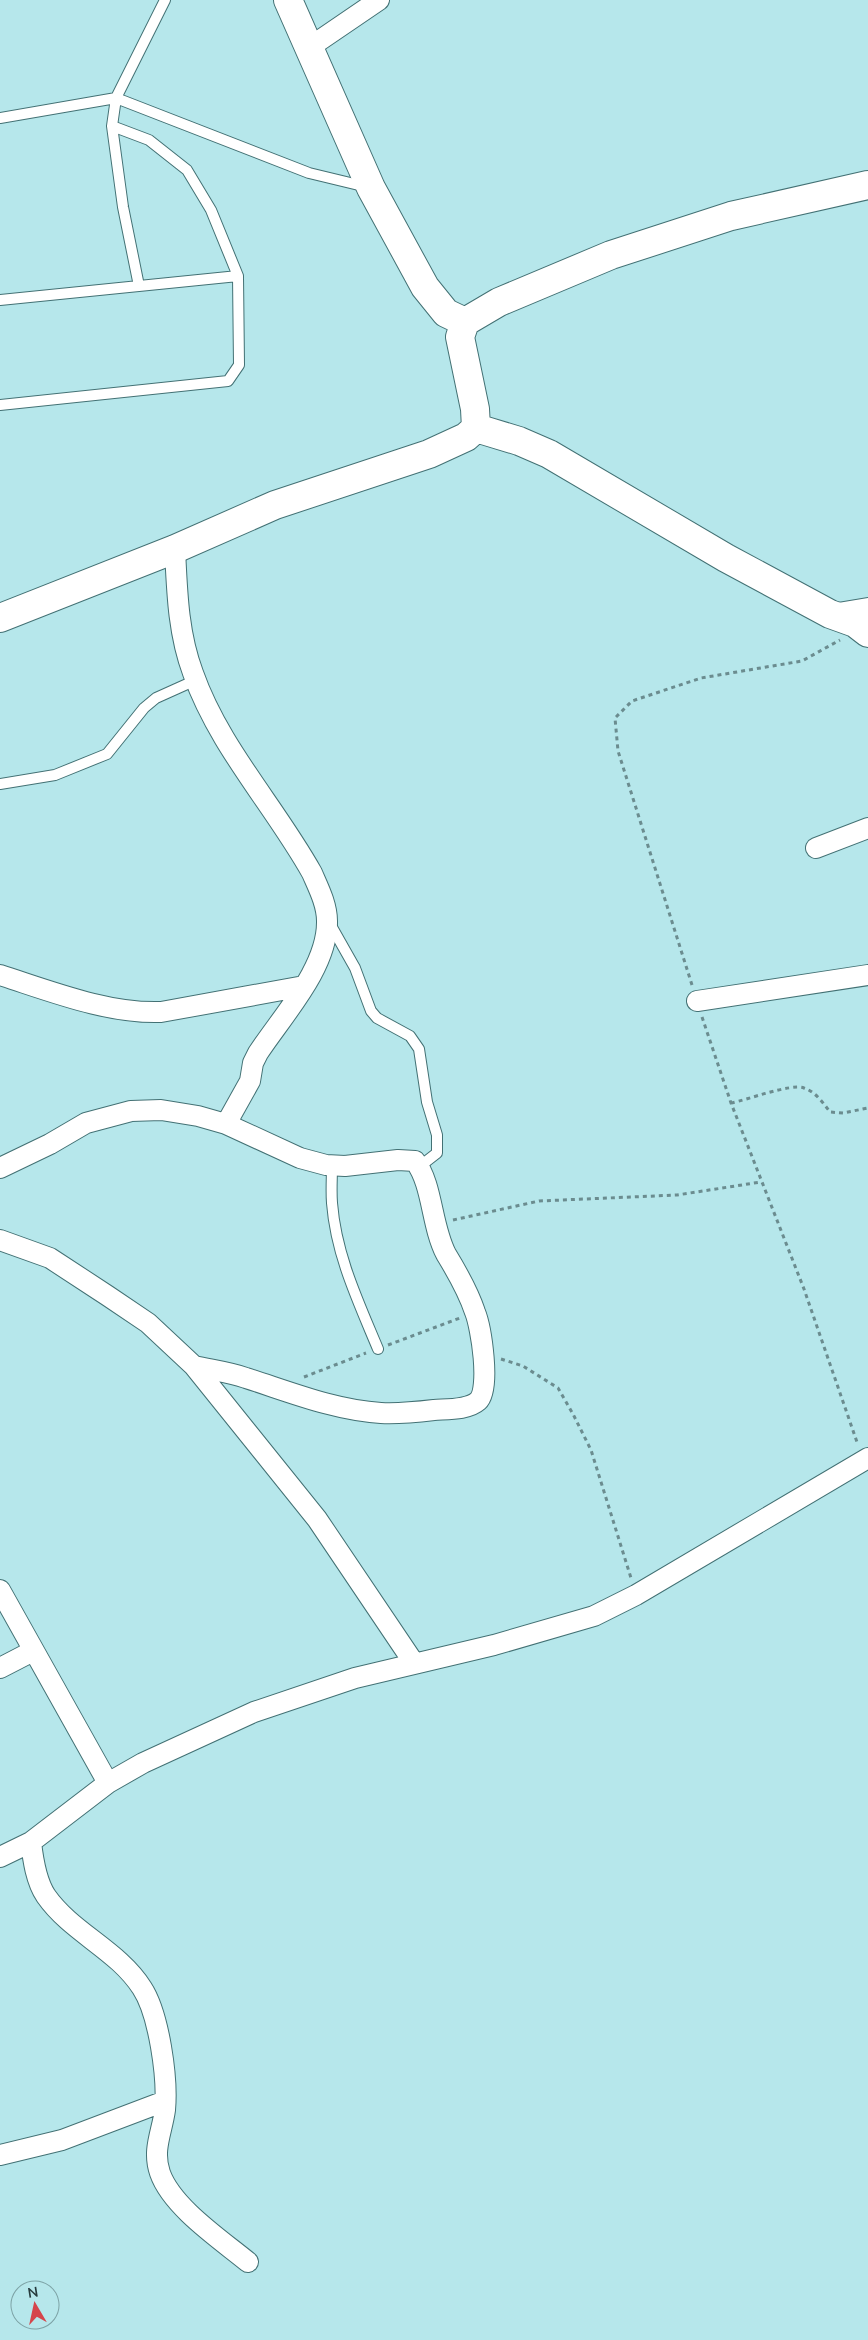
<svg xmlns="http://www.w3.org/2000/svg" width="868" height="2340" font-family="'Nunito Sans',sans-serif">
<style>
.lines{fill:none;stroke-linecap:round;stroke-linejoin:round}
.lane-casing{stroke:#437174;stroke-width:12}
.street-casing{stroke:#437174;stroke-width:22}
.secondary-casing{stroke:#437174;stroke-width:30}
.path{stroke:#6b8c8f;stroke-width:3;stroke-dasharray:4 4;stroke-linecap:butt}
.lane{stroke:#fff;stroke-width:10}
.street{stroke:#fff;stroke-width:20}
.secondary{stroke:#fff;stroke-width:28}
</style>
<rect width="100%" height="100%" fill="#b6e7eb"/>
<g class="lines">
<defs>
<path id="lane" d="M0,118L116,98L309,173L367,187
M139,286L123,207L112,126L116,98L165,0
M0,300L238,276
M0,405L228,381L239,365L238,276L211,210L187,170L149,140L112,126
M0,784L55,775L107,754L144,708L156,698L196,680
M329,922L355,968L371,1011L377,1018L410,1036L419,1049L427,1102L437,1135V1153L419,1167
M332,1165C332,1178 331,1191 332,1203C336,1255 358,1301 378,1349"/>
<path id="street" d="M310,47L379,0
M175,549C177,591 178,633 193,673C219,747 274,805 312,873C318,887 327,904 327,921C328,967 283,1015 258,1053L253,1063L250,1081L226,1124
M832,614L868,608
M816,848L868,828
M0,975C50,991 108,1014 161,1012L304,986
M697,1001L868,975
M0,1168L50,1144L86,1123L131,1111L161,1110L198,1116L226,1124L300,1158L326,1165L345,1166L398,1160L415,1161C433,1185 431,1225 446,1254C457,1272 468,1291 475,1312C481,1327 491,1389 478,1401C468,1410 447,1409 434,1410C417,1412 399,1414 381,1413C334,1410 290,1392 246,1378C229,1372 211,1370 194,1366
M0,1240L50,1258L108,1296L148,1323L194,1366L317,1519L414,1663
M0,1590L108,1783
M0,1668L33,1651
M31,1842C33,1860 36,1881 46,1896C72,1933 118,1950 142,1988C159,2014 168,2078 165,2110C162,2132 152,2150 160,2173C172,2207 220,2239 248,2262
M0,1857L31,1842L108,1783L143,1763L254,1712L355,1678L494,1645L594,1616L636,1595L868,1458
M0,2155L62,2140L165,2101"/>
<path id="secondary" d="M288,0L371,188L425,287L446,313L465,322
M476,428L519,441L549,454L726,558L830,614L855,623L868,633
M0,618L175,549L275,505L429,454L466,437L476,428L475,409L460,337L465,322L499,302L611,255L731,216L868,185"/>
</defs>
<use href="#lane" class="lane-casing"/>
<use href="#street" class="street-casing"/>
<use href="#secondary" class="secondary-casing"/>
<path class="path" d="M692,985L618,751L615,718L632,701L701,678L802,661L840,640
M702,1017L731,1103L804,1289L858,1445
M731,1103C747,1100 791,1083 804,1088C816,1092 823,1103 830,1112L843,1113L868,1108
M453,1220L539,1201L677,1195L761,1182
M388,1345L460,1318
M501,1359L523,1366L558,1388L573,1414L591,1450L631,1578
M304,1377L366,1353"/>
<use href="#lane" class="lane"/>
<use href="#street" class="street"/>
<use href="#secondary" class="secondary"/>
</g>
<g transform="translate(35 2305) rotate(351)"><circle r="24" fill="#b6e7eb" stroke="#7da3a6"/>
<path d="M0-4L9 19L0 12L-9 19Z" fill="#d5454b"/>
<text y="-8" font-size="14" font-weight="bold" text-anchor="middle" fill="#283c3e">N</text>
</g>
</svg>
